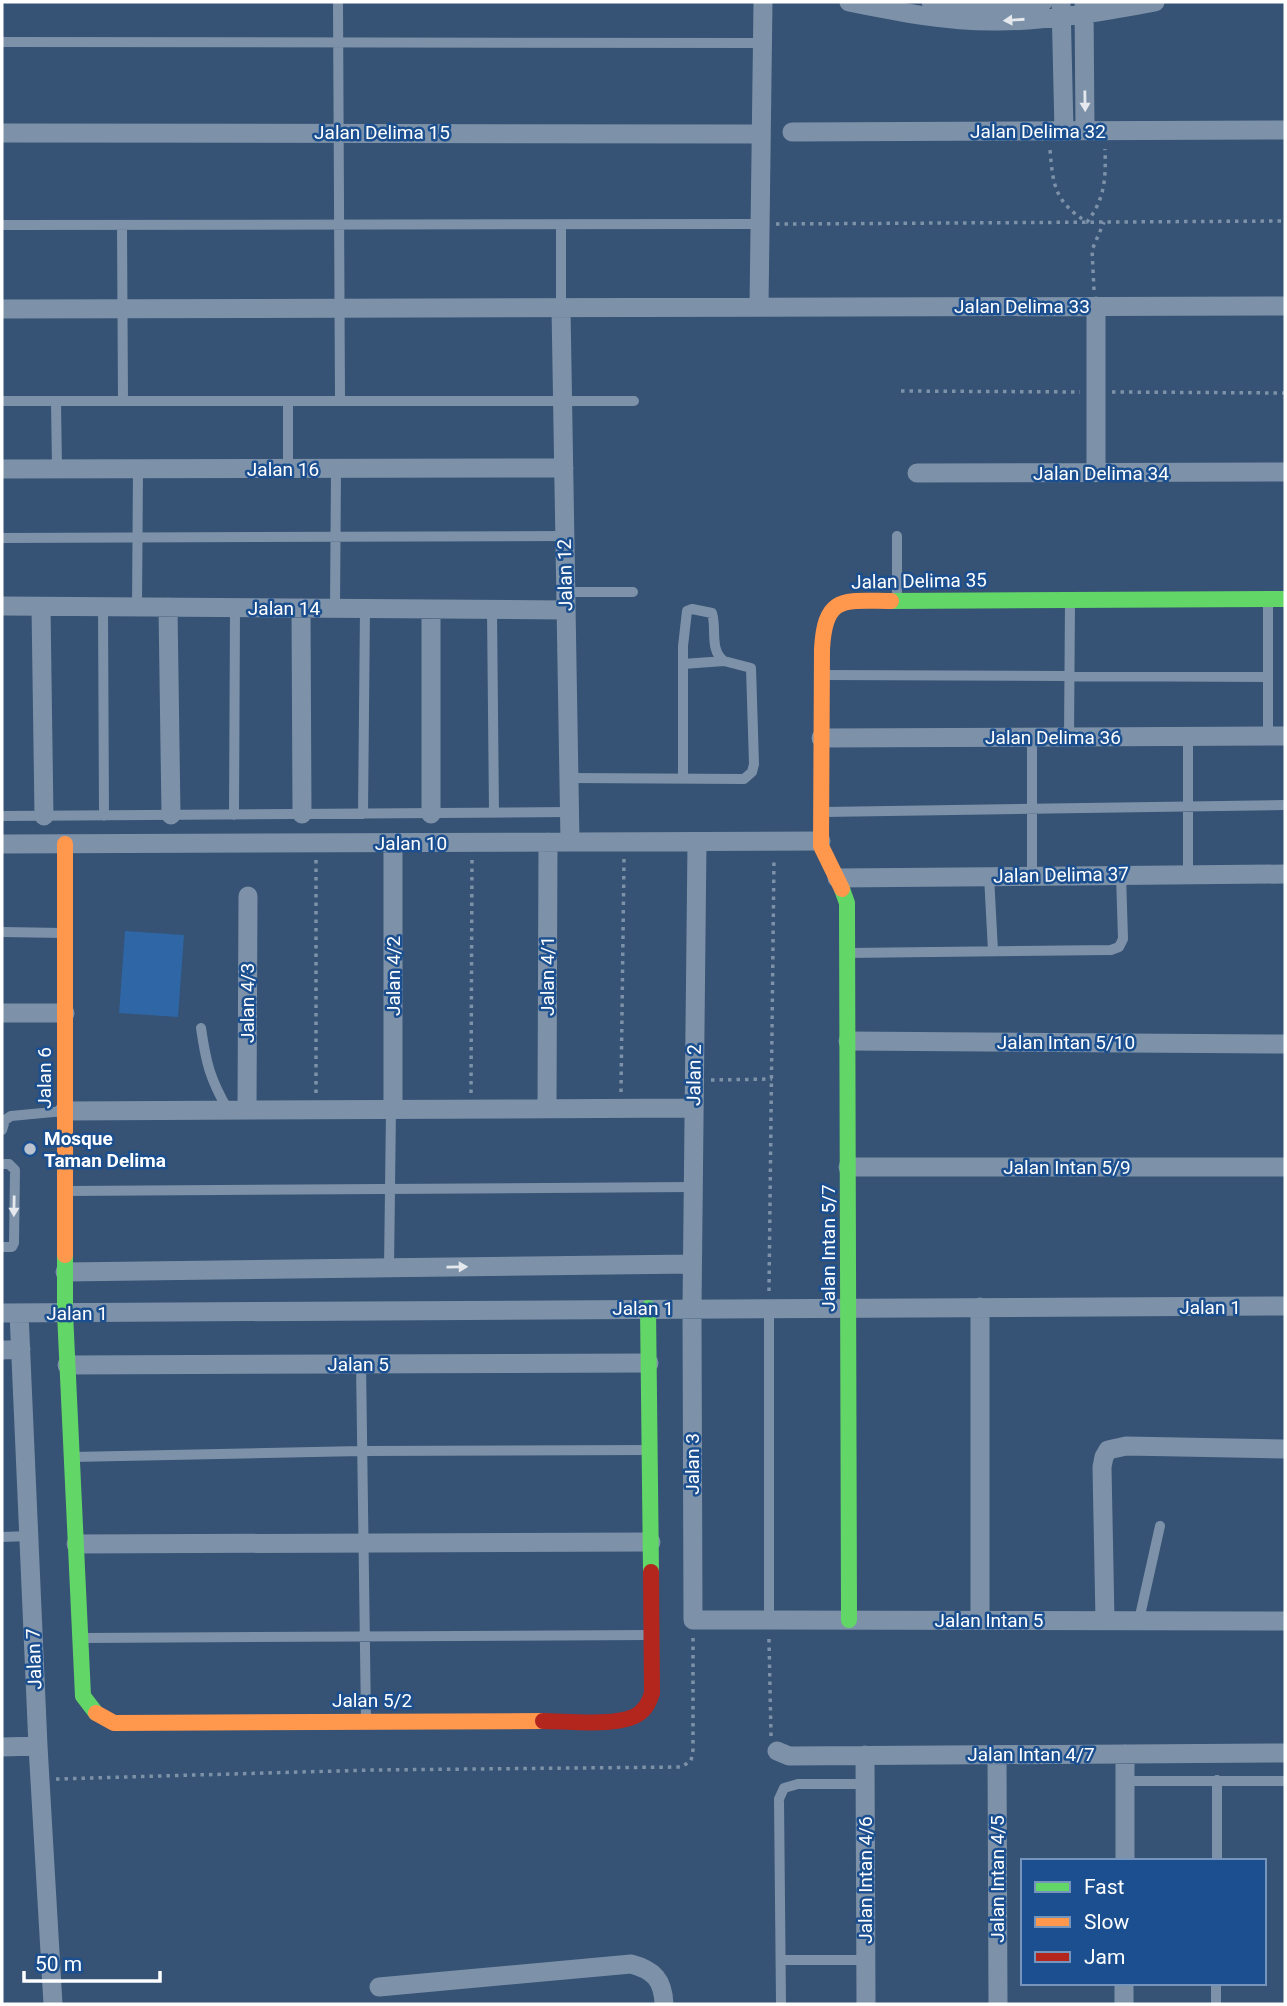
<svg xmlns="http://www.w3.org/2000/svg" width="1287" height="2006" font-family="Roboto,sans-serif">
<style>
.green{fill:#2f66a5}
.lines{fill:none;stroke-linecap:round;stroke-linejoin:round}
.path{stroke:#7d92a8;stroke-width:3.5;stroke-dasharray:3.5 5;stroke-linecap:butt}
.lane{stroke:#7d92a8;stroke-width:10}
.street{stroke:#7d92a8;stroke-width:19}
.fast{stroke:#63d668;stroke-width:16}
.slow{stroke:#ff974d;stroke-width:16}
.jam{stroke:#b3261e;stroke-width:16}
.oneway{fill:#e5e9ee}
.poi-dot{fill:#b9c2ce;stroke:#1b4f8f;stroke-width:2.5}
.labels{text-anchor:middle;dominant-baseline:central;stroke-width:5;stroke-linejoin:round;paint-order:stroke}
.street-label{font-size:19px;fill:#fff;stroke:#1b4f8f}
.poi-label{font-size:19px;font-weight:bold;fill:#fff;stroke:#1b4f8f;text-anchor:start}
</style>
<rect width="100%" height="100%" fill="#365274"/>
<path class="green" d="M125,931L184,935L178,1017L119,1013Z"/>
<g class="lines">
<path class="path" d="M1050,150C1053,186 1055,202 1087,222C1105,199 1106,178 1105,149
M776,224L1285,221
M1094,290L1092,250L1104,222
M901,391L1080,392
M1112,392L1285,393
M711,1080L772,1079
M621,1092L624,858
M316,1093V860
M471,1093L472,859
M769,1291L774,858
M769,1639L771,1736
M56,1779L371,1770L681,1767L691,1761L693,1750V1636"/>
<path class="lane" d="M338,2L340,401
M2,42L763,43
M2,225L760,224
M122,225L123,401
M561,308V225
M2,401H634
M56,401L57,469
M288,468V401
M897,536V600
M2,538L565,536
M566,592H633
M1268,600V736
M103,607L104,816
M137,607L138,469
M335,609L336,469
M492,610L494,813
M824,675L1268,677
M1188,736V873
M1069,737L1070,601
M569,778L744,779L752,772L754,764L751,668L724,661L683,664
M683,778V646L687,611L692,609L712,613C717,628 709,650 724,661
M824,812L1285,805
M363,814L365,609
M234,815L235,608
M2,816L570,812
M989,876L993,951
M1032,876V737
M2,932L64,933
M848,953L1111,950L1119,947L1123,939L1121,874
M201,1028C206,1063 210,1079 228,1110
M2,1130L5,1120L11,1116L64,1111
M2,1164H9L15,1170L14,1243L12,1247H2
M67,1191L693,1187
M389,1268L391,1109
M361,1363L366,1720
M72,1457L361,1451L649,1450
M2,1537L29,1536
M769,1620V1308
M1139,1620L1160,1526
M82,1638L651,1635
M1125,1781H1285
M1217,1861V1780
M781,1960H866
M781,2004L779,1799L784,1788L798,1784H865
M1216,2004V1983"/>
<path class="street" d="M849,2C898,12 949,22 999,21C1052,21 1103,11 1155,2
M931,2L998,6L1043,2
M1061,2L1064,131
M1084,3L1085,130
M792,132L1285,130
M2,133L761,134
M759,307L763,2
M561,308L570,842
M2,309L1285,306
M2,469L564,468
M917,473L1285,472
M1096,473V306
M2,606L566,610
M41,607L44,816
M168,607L171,815
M301,608L302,814
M821,738L1285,736
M431,814V609
M697,842L692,1308L693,1620L1285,1621
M2,844L821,841
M837,878L1285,874
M2,1013H65
M848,1041L1285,1044
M393,1109V843
M547,1109L548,842
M247,1110L248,896
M64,1111L694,1108
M848,1167H1285
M65,1272L692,1264
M2,1313L1285,1306
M19,1313L38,1746L53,2004
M2,1350L21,1349
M67,1365L649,1363
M76,1544L651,1542
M980,1620V1307
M1105,1620L1102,1467L1104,1457L1108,1450L1126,1446L1285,1449
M2,1747L38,1746
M777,1751L789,1756L1285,1753
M865,1755L866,2004
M997,1755L998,2004
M1125,1861V1754
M379,1987L631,1964C654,1970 663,1980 664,2004
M1124,2004V1983"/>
<path class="fast" d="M891,601L1285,599
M842,889L847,903L849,1620
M65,1255V1313L83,1696L96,1713
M648,1308L651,1572"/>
<path class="slow" d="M65,844V1255
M842,889L821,846L822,649C825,594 844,601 891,601
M96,1713L114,1723L543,1721"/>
<path class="jam" d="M543,1721C567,1721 624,1728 641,1712C647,1707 650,1700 652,1693L651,1572"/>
</g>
<defs><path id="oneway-solid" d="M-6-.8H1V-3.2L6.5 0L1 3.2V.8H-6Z" transform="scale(1.75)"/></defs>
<g class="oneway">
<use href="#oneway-solid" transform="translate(1014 20) rotate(176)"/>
<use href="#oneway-solid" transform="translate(1085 101) rotate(89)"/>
<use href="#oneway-solid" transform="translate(14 1206) rotate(91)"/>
<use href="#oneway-solid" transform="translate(457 1267) rotate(-1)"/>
</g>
<circle class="poi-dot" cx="30" cy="1149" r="7"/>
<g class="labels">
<g class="street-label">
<text x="1038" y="131">Jalan Delima 32</text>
<text x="382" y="132">Jalan Delima 15</text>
<text x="1022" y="306">Jalan Delima 33</text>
<text x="283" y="469">Jalan 16</text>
<text x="1101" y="473">Jalan Delima 34</text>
<text transform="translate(565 575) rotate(-91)">Jalan 12</text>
<text transform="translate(919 581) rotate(-1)">Jalan Delima 35</text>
<text x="284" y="608">Jalan 14</text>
<text x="1053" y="737">Jalan Delima 36</text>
<text x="411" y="843">Jalan 10</text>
<text transform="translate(1061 875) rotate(-1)">Jalan Delima 37</text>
<text transform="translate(393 976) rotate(-90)">Jalan 4/2</text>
<text transform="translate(547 976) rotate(-90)">Jalan 4/1</text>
<text transform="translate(247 1003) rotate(-90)">Jalan 4/3</text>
<text x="1066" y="1042">Jalan Intan 5/10</text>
<text transform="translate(694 1075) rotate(-89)">Jalan 2</text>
<text transform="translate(44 1078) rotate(-90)">Jalan 6</text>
<text x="1067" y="1167">Jalan Intan 5/9</text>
<text transform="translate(828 1248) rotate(-90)">Jalan Intan 5/7</text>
<text x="1210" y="1307">Jalan 1</text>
<text x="643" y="1308">Jalan 1</text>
<text x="77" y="1313">Jalan 1</text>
<text x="358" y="1364">Jalan 5</text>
<text transform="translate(692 1464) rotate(-90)">Jalan 3</text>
<text x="989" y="1620">Jalan Intan 5</text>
<text transform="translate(34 1659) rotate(-92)">Jalan 7</text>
<text x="372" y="1700">Jalan 5/2</text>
<text x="1031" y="1754">Jalan Intan 4/7</text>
<text transform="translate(997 1879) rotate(-90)">Jalan Intan 4/5</text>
<text transform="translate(865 1880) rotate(-90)">Jalan Intan 4/6</text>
</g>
<g class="poi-label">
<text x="44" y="1138">Mosque<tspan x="44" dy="22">Taman Delima</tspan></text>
</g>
</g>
<rect width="1287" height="2006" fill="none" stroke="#ffffff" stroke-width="7"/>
<rect x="1021" y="1859" width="245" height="126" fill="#1b4f8f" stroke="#7695bc" stroke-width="2"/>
<rect x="1035" y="1882" width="35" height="10" fill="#63d668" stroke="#7695bc" stroke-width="2"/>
<text x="1084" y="1894" font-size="21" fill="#ffffff">Fast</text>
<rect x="1035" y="1917" width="35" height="10" fill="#ff974d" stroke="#7695bc" stroke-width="2"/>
<text x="1084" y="1929" font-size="21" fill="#ffffff">Slow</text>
<rect x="1035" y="1952" width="35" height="10" fill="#b3261e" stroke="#7695bc" stroke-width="2"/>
<text x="1084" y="1964" font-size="21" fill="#ffffff">Jam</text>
<path d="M24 1971v10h136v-10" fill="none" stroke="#ffffff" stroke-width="3.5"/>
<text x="35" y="1971" font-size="21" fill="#ffffff" stroke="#1b4f8f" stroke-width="5" paint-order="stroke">50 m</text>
</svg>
